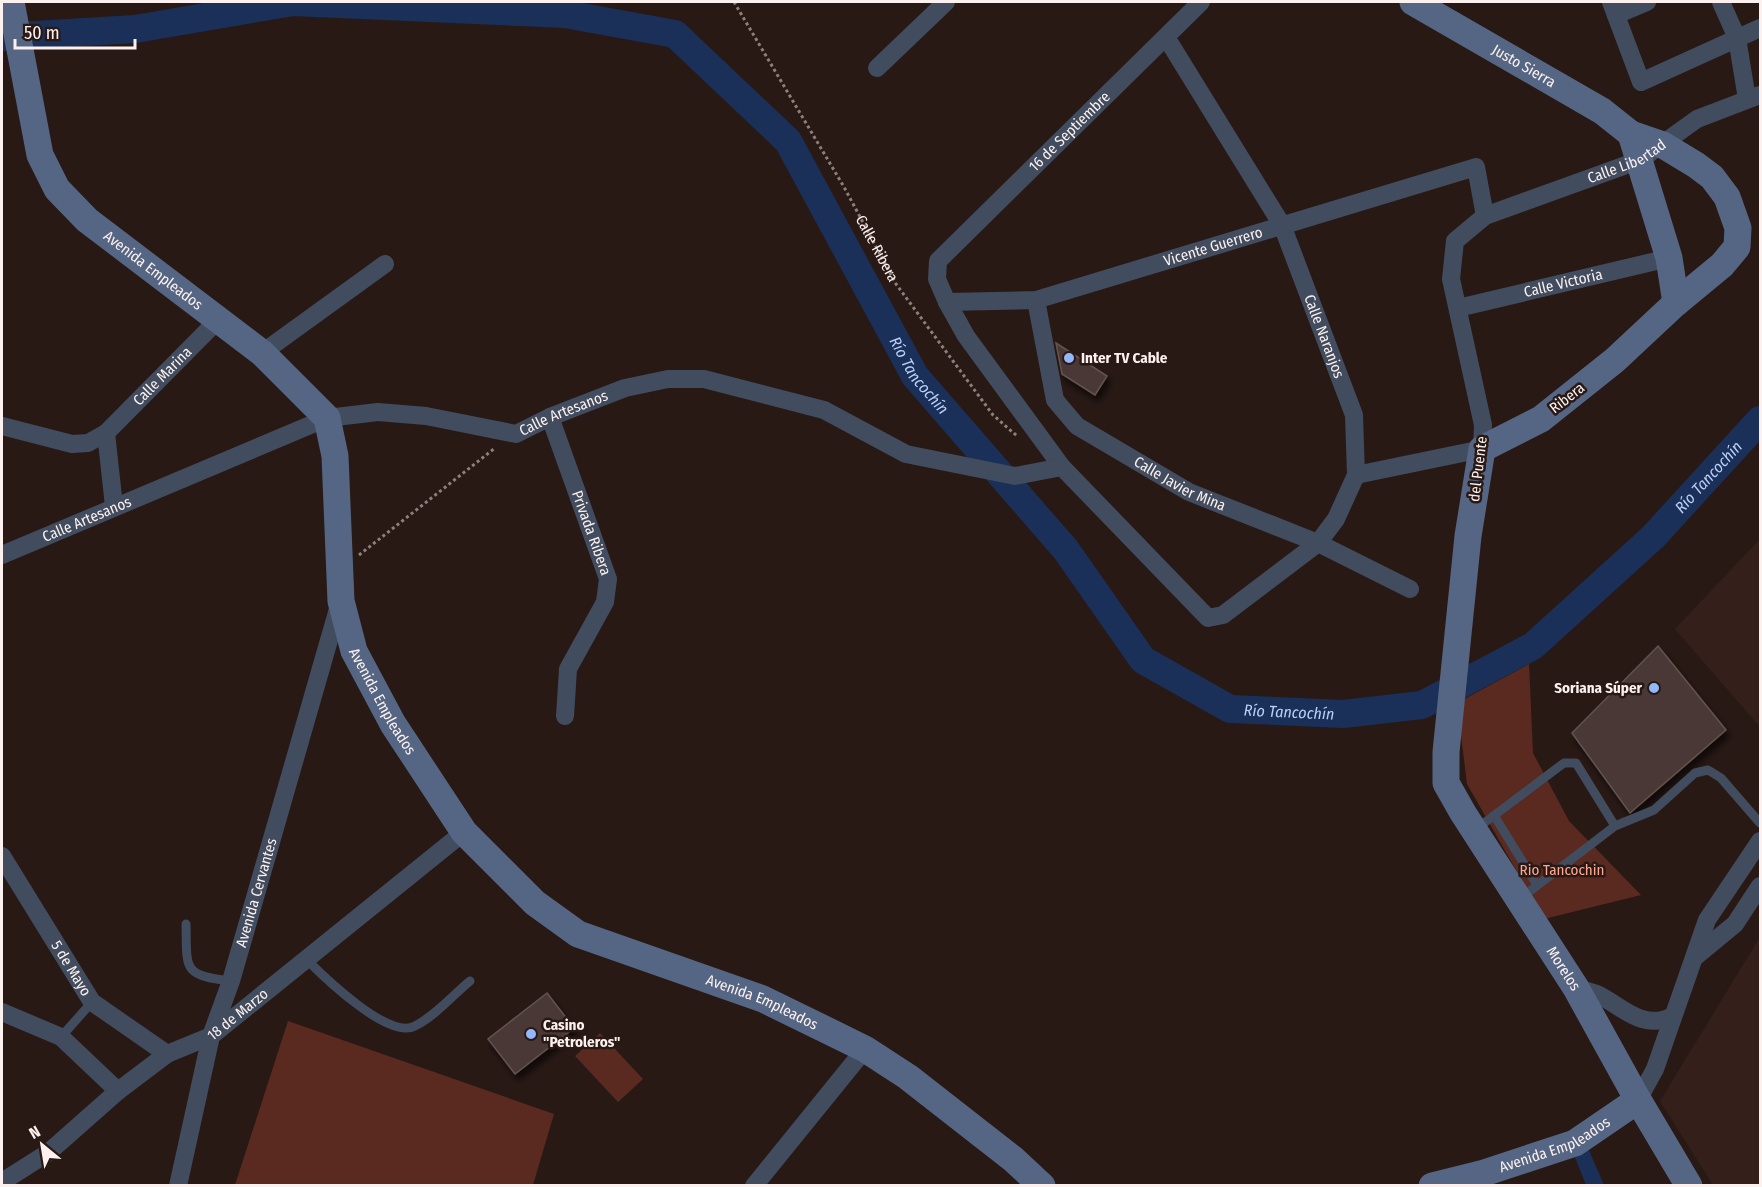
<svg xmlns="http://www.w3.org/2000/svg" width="1762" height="1187" font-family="'Fira Sans Condensed',sans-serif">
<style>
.built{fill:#351f1a}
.green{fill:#5a2a20}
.water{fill:#1b3058}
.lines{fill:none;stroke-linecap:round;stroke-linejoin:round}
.river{stroke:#1b3058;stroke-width:28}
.building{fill:#493934;stroke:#64524d;stroke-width:1.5;filter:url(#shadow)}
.path{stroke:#8d807c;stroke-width:3;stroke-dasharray:3 3;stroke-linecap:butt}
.lane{stroke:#414c5f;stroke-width:9}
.street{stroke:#414c5f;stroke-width:18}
.secondary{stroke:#556684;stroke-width:27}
.poi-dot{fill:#92b7fd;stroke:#281915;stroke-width:2}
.labels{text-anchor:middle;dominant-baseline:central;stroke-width:5;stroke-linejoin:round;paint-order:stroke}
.street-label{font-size:15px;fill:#fcf1ee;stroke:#281915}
.poi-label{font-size:15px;font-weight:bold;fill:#fcf1ee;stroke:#281915;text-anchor:start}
.park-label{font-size:15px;fill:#fea793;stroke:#281915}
.water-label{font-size:16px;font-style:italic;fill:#b9d0fb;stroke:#281915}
</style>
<defs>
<filter id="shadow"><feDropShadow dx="3.5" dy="6" stdDeviation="3" flood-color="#0009"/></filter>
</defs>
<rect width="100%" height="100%" fill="#281915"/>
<path class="built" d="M1760,539V727L1675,629Z
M1760,937V1185H1713L1660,1101Z"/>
<path class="green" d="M1529,664L1533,753L1569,821L1641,895L1544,919L1467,784L1457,703Z
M288,1021L554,1114L533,1185H235Z
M600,1033L643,1079L618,1102L575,1056Z"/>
<path class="water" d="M1588,1148L1604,1185H1586L1574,1155Z"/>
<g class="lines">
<path class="river" id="s1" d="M2,37L135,29L293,2L565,14L675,34L788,141L915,376L1066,550L1143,660L1230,709L1343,714L1422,705L1533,646L1653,537L1760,420"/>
</g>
<path class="building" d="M1056,343L1107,376L1095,395L1062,374Z
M1658,646L1726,730L1630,813L1572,733Z
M547,993L574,1028L515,1074L488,1039Z"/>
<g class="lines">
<g class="path">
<path id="s2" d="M734,2L844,187L896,284L993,415L1017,436"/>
<path d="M359,555L495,448"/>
</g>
<path class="lane" d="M1495,817L1537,885
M1476,829L1564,763H1576L1615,826
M1521,898L1615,826L1654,810L1695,773L1708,770L1721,778L1760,823
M186,924C187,970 182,975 231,981
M307,960C325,978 389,1040 415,1026C435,1016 453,995 470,981
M61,1037L92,1002"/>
<g class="street">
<path d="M1611,2L1641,82L1760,28"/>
<path d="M1721,2L1737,38L1747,99"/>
<path d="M1616,15L1647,2"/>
<path id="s3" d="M1166,37L1282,225L1354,415L1356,475L1336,519L1318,543L1223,615L1208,618L1062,467L966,336L947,302L937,279L938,261L1201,2"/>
<path d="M877,68L946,2"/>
<path id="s4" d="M1485,216L1640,160L1697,119L1760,95"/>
<path id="s5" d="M1036,300L1055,400L1077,426L1189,492L1318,543L1410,589"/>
<path id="s6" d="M947,302L1036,300L1476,167L1485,216L1455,241L1451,279L1483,425L1482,449L1356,475"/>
<path id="s7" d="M1458,308L1669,258"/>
<path d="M262,353L385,264"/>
<path id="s8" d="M550,417L608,579L605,602L568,669L565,716"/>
<path id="s9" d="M2,426L72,444L88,443L106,433L218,320"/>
<path d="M106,433L114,506"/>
<path id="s10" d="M2,555L327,418L378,412L426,416L516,434L550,417L625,388L668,379H704L824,410L906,454L1015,476L1062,467"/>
<path id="s11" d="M2,856L92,1002L167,1054"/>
<path d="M1695,957L1735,924L1760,886"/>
<path d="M1576,988C1583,990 1592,992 1599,995C1624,1008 1643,1031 1673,1016"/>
<path d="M2,1012L61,1037L118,1091"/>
<path d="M1638,1100L1655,1069L1707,920L1760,841"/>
<path id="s12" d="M2,1182L49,1152L118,1091L167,1054L211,1036L464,832"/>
<path id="s13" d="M178,1186L211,1036L231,981L340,602"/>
<path d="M754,1186L865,1049"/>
</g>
<g class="secondary">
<path id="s14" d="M11,2L40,155L57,189L87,220L262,353L327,418L335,456L341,601L354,651L393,724L464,832L535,903L578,934L763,999L865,1049L908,1077L1013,1159L1042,1186"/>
<path id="s15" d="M1413,2L1602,111L1631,134L1663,145L1696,165L1712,177L1727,197L1738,228L1737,247L1722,265L1676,303L1615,360L1541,419L1482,449L1468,536L1446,752V783L1463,813L1576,988L1638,1100L1689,1186"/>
<path d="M1631,134L1669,258L1676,303"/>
<path id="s16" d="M1432,1186L1484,1173L1575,1143L1638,1100"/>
</g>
</g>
<g class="poi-dot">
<circle cx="1069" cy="358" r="6"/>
<circle cx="1654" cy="688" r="6"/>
<circle cx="531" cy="1034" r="6"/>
</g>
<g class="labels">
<g class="street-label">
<text stroke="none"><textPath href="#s15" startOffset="128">Justo Sierra</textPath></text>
<text stroke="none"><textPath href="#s3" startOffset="1336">16 de Septiembre</textPath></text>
<text stroke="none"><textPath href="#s4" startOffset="152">Calle Libertad</textPath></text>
<text stroke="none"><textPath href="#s6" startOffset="274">Vicente Guerrero</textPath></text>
<text stroke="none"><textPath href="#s2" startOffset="285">Calle Ribera</textPath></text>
<text stroke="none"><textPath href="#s14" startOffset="320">Avenida Empleados</textPath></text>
<text stroke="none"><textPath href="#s7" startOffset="108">Calle Victoria</textPath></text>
<text stroke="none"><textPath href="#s3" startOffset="340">Calle Naranjos</textPath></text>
<text stroke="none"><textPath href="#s9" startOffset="189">Calle Marina</textPath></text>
<text transform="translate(1567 398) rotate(-38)">Ribera</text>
<text stroke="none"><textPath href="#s10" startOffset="596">Calle Artesanos</textPath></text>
<text transform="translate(1478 469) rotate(-83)">del Puente</text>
<text stroke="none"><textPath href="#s5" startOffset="254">Calle Javier Mina</textPath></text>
<text stroke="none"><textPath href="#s10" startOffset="92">Calle Artesanos</textPath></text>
<text stroke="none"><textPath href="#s8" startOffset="123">Privada Ribera</textPath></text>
<text stroke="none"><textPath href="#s14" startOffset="842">Avenida Empleados</textPath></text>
<text stroke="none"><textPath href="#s13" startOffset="304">Avenida Cervantes</textPath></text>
<text stroke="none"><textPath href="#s11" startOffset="132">5 de Mayo</textPath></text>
<text stroke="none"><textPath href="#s15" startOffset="1308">Morelos</textPath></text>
<text stroke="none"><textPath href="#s14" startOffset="1346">Avenida Empleados</textPath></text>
<text stroke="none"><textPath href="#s12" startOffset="291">18 de Marzo</textPath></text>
<text stroke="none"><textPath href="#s16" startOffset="130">Avenida Empleados</textPath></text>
</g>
<g class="poi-label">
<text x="1081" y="358">Inter TV Cable</text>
<text x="1642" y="688" text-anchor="end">Soriana Súper</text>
<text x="543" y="1025">Casino<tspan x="543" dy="17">"Petroleros"</tspan></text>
</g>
<g class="park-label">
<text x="1562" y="870">Rio Tancochin</text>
</g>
<g class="water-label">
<text stroke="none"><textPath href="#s1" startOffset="1102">Río Tancochín</textPath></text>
<text stroke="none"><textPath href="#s1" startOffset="2127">Río Tancochín</textPath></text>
<text stroke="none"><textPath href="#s1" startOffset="1624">Río Tancochín</textPath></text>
</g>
</g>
<rect width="1762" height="1187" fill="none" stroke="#fcf1ee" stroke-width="6"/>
<g transform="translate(42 1145) rotate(330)" stroke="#281915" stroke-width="4.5" paint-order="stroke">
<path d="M0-4.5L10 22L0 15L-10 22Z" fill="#fcf1ee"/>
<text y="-9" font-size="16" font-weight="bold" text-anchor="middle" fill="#fcf1ee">N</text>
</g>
<path d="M15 39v9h120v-9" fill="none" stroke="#fcf1ee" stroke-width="3"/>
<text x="24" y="39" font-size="18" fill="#fcf1ee" stroke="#281915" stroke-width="4.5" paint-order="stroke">50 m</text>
</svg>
